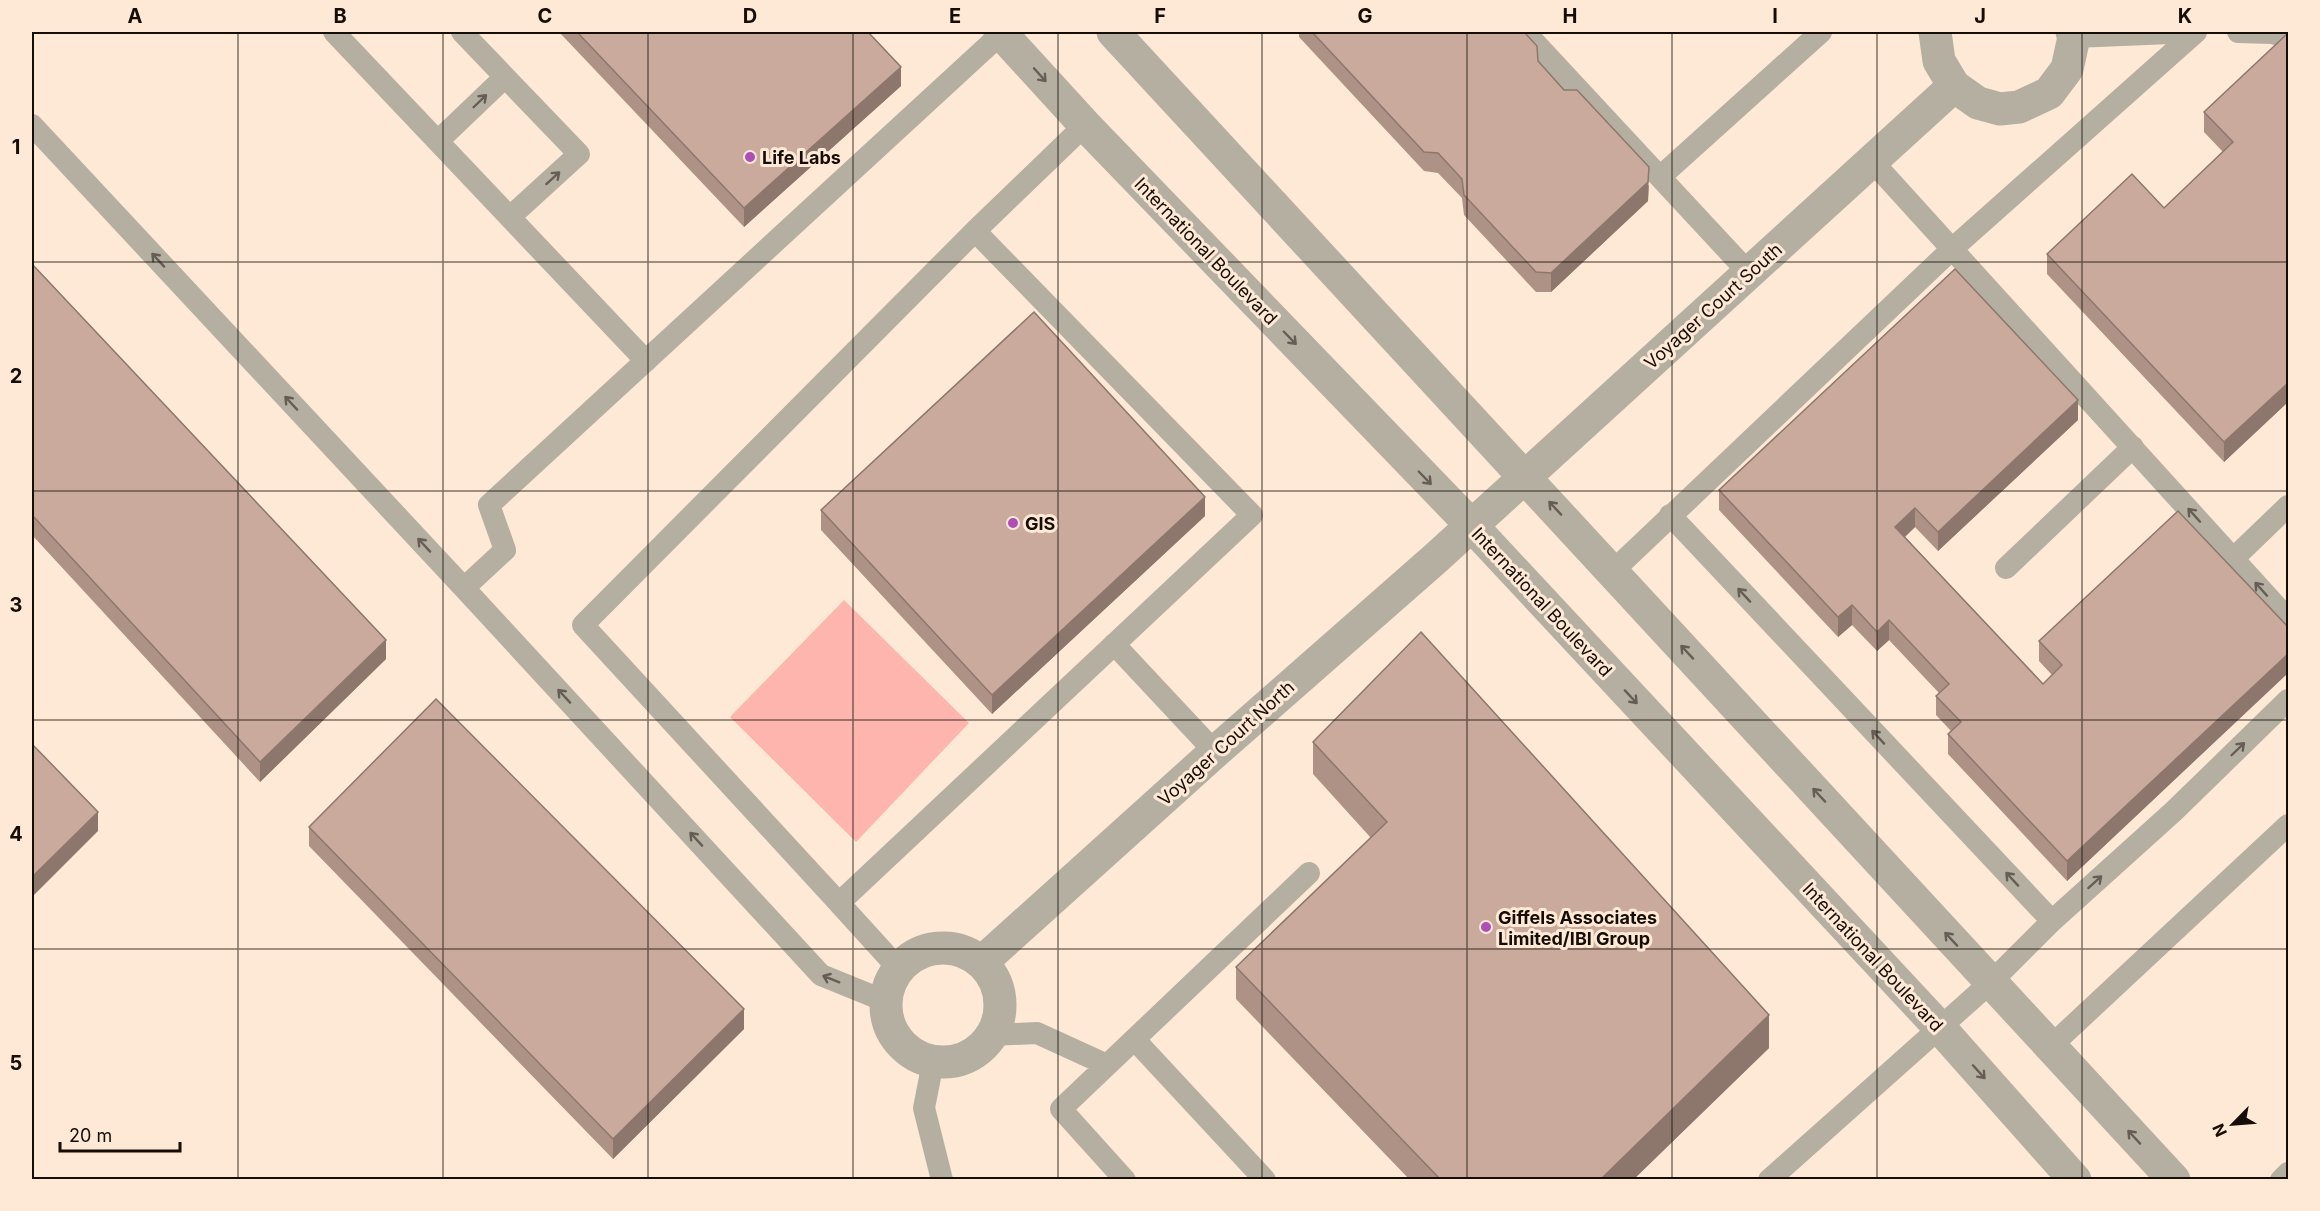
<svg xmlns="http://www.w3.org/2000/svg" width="2320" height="1211" font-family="Inter,sans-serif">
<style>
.green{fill:#feb5ae}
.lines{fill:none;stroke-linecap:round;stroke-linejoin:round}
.service{stroke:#b5afa2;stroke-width:22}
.minor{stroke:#b5afa2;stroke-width:33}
.tertiary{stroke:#b5afa2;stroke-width:33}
.wall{fill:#ae9286}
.shaded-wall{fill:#8d776d}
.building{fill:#caaa9c;stroke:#8d776d;stroke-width:1.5}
.oneway{stroke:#665e54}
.grid{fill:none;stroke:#160d06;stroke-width:1.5;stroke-opacity:0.55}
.poi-dot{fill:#ae4eb6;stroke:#fee9d6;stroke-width:2}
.labels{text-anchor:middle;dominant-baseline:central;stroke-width:6;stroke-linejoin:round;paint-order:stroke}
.poi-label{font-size:18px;font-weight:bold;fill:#160d06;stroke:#fee9d6;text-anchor:start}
.street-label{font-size:18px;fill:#160d06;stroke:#fee9d6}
.neatline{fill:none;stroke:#160d06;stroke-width:2}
.grid-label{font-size:20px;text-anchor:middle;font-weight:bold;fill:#160d06}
</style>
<rect width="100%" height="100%" fill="#fee9d6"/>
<path class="green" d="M844,600L969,723L856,842L730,717Z"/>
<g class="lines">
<path class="service" d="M334,32L646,361
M1525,32L1749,273
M2238,32L2272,33L2288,37
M2074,37L2195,32
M505,77L579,154L510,217
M32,125L464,588L821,975L885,1001
M438,141L505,77L462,32
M1872,161L2288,619
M1660,177L1821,32
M975,231L1085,125
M1670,515L2052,921
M2234,558L2288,506
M2006,568L2133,447
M1613,571L1952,249L2196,32
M464,588L505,550L489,505L1002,33
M1114,644L1215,752
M839,903L583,625L975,231L1252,515L839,903L898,968
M992,1035L1037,1033L1107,1065
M1135,1040L1265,1180
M2051,1046L2288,825
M933,1062L924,1108L942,1180
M1125,1180L1061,1109L1309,873
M1769,1180L1991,982L2052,921L2174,811L2288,700
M2281,1180L2288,1173"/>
<path class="minor" d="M1935,32L1939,61L1954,86L1978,103L2000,109L2019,107L2049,93L2067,69L2074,37L2072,32
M886 1005a57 57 0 1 1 114 0a57 57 0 1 1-114 0Z
M982,962L1215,752L1436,558L1954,86"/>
<path class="tertiary" d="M1000,32L1085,125L1472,526L1940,1028L2075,1180
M1113,32L2174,1180"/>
</g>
<path class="wall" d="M559,32H868L901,86L744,227Z
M1299,32H1524L1538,61L1649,186L1648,201L1551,292H1536L1464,215L1462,198L1438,173L1424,171L1299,37Z
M2289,36V401L2224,462L2047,274V254L2164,208L2223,152L2204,132V112Z
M32,265L386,659L260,782L32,535Z
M2078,420L1938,551L1915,527L1905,537L2043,684L2052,675L2039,661V641L2289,628V672L2067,881L1948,754V734L1951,731L1936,715V696L1939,693L1889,640L1877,651L1852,625L1838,637L1719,510V490Z
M821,510L1205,516L992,714L821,530Z
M1313,742L1769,1048L1634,1179H1409L1236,999V967L1371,838L1313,774Z
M309,827L744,1029L613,1159L309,846Z"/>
<path class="shaded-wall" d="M901,67V86L744,227V208Z
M1649,167L1648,201L1551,292V273Z
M2289,382V401L2224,462V442Z
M2078,400V420L1938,551V532Z
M1205,497V516L992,714V695Z
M1915,508V527L1895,546V527Z
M1852,605V625L1838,637V617Z
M1889,620V640L1877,651V632Z
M386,640V659L260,782V762Z
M2289,653V672L2067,881V861Z
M98,812V831L32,897V877Z
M744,1009V1029L613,1159V1139Z
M1769,1015V1048L1634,1179H1601Z"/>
<path class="building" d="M577,32H868L901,67L744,208Z
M1312,32H1524L1537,46L1538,61L1564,90H1577L1649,167L1648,182L1551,273L1536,272L1464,195L1462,179L1438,153L1424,152Z
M2287,34L2289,36V382L2224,442L2047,254L2132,174L2164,208L2233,142L2204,112Z
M32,264L386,640L260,762L32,515Z
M1955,269L2078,400L1938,532L1915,508L1895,527L2043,684L2062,665L2039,641L2178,511L2289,628V653L2067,861L1948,734L1961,722L1936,696L1949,684L1889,620L1877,632L1852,605L1838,617L1719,490Z
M1034,312L1205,497L992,695L821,510Z
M1421,632L1769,1015L1601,1179H1440L1236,967L1387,822L1313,742Z
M436,699L744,1009L613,1139L309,827Z
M32,744L98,812L32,877Z"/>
<defs><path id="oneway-shaft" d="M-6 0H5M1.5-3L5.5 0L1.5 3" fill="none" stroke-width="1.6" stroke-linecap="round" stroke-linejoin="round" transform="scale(1.5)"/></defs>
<g class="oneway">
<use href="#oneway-shaft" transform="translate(1040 75) rotate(48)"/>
<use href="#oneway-shaft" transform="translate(480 101) rotate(-44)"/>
<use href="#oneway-shaft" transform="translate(553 178) rotate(-42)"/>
<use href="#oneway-shaft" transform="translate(158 260) rotate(-133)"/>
<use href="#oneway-shaft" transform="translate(1290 338) rotate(46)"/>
<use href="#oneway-shaft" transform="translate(291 403) rotate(-133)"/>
<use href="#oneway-shaft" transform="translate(1425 478) rotate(46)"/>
<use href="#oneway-shaft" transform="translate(1555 508) rotate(-133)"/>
<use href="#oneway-shaft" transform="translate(2194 515) rotate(-132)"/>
<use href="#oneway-shaft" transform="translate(424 545) rotate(-133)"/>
<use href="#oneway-shaft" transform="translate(2261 589) rotate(-132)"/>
<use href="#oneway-shaft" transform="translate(1744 595) rotate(-133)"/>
<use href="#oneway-shaft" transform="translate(1687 652) rotate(-133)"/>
<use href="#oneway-shaft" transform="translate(564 696) rotate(-133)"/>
<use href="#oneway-shaft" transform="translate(1631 697) rotate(47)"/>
<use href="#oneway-shaft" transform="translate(1878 737) rotate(-133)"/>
<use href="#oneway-shaft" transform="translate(2238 749) rotate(-44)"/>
<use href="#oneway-shaft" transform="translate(1819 795) rotate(-133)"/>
<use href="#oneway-shaft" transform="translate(696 839) rotate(-133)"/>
<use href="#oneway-shaft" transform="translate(2012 879) rotate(-133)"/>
<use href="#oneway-shaft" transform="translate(2095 882) rotate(-42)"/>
<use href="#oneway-shaft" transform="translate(1951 939) rotate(-133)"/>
<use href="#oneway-shaft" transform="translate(831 979) rotate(-158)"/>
<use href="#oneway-shaft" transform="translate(1979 1072) rotate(48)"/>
<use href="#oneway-shaft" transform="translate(2134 1137) rotate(-133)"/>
</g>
<path class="grid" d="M238,32V1180M443,32V1180M648,32V1180M853,32V1180M1058,32V1180M1262,32V1180M1467,32V1180M1672,32V1180M1877,32V1180M2082,32V1180M32,262H2288M32,491H2288M32,720H2288M32,949H2288"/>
<g class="poi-dot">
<circle cx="750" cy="157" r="6"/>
<circle cx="1013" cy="523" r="6"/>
<circle cx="1486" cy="927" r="6"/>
</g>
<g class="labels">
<g class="poi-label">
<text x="762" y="157">Life Labs</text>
<text x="1025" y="523">GIS</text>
<text x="1498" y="917">Giffels Associates<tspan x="1498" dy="21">Limited/IBI Group</tspan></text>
</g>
<g class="street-label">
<text transform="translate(1206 251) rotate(46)">International Boulevard</text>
<text transform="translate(1713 306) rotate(-42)">Voyager Court South</text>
<text transform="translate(1542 602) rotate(47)">International Boulevard</text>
<text transform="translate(1226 743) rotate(-42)">Voyager Court North</text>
<text transform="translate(1873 957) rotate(47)">International Boulevard</text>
</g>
</g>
<rect width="2320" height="1211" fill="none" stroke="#fee9d6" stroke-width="66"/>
<g transform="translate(2233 1124) rotate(245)" stroke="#fee9d6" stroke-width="4.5" paint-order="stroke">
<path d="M0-4.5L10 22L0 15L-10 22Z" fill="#160d06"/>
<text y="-9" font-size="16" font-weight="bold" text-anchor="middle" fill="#160d06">N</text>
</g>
<path d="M60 1142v9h120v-9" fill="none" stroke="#160d06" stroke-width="3"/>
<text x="69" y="1142" font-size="18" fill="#160d06" stroke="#fee9d6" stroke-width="4.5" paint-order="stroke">20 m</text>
<rect x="33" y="33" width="2254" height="1145" class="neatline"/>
<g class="grid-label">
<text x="135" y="23">A</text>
<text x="340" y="23">B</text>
<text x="545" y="23">C</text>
<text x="750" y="23">D</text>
<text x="955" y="23">E</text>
<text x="1160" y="23">F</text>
<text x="1365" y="23">G</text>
<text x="1570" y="23">H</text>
<text x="1775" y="23">I</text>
<text x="1980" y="23">J</text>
<text x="2185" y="23">K</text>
<text x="16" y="154">1</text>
<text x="16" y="383">2</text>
<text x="16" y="612">3</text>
<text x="16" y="841">4</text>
<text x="16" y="1070">5</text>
</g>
</svg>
